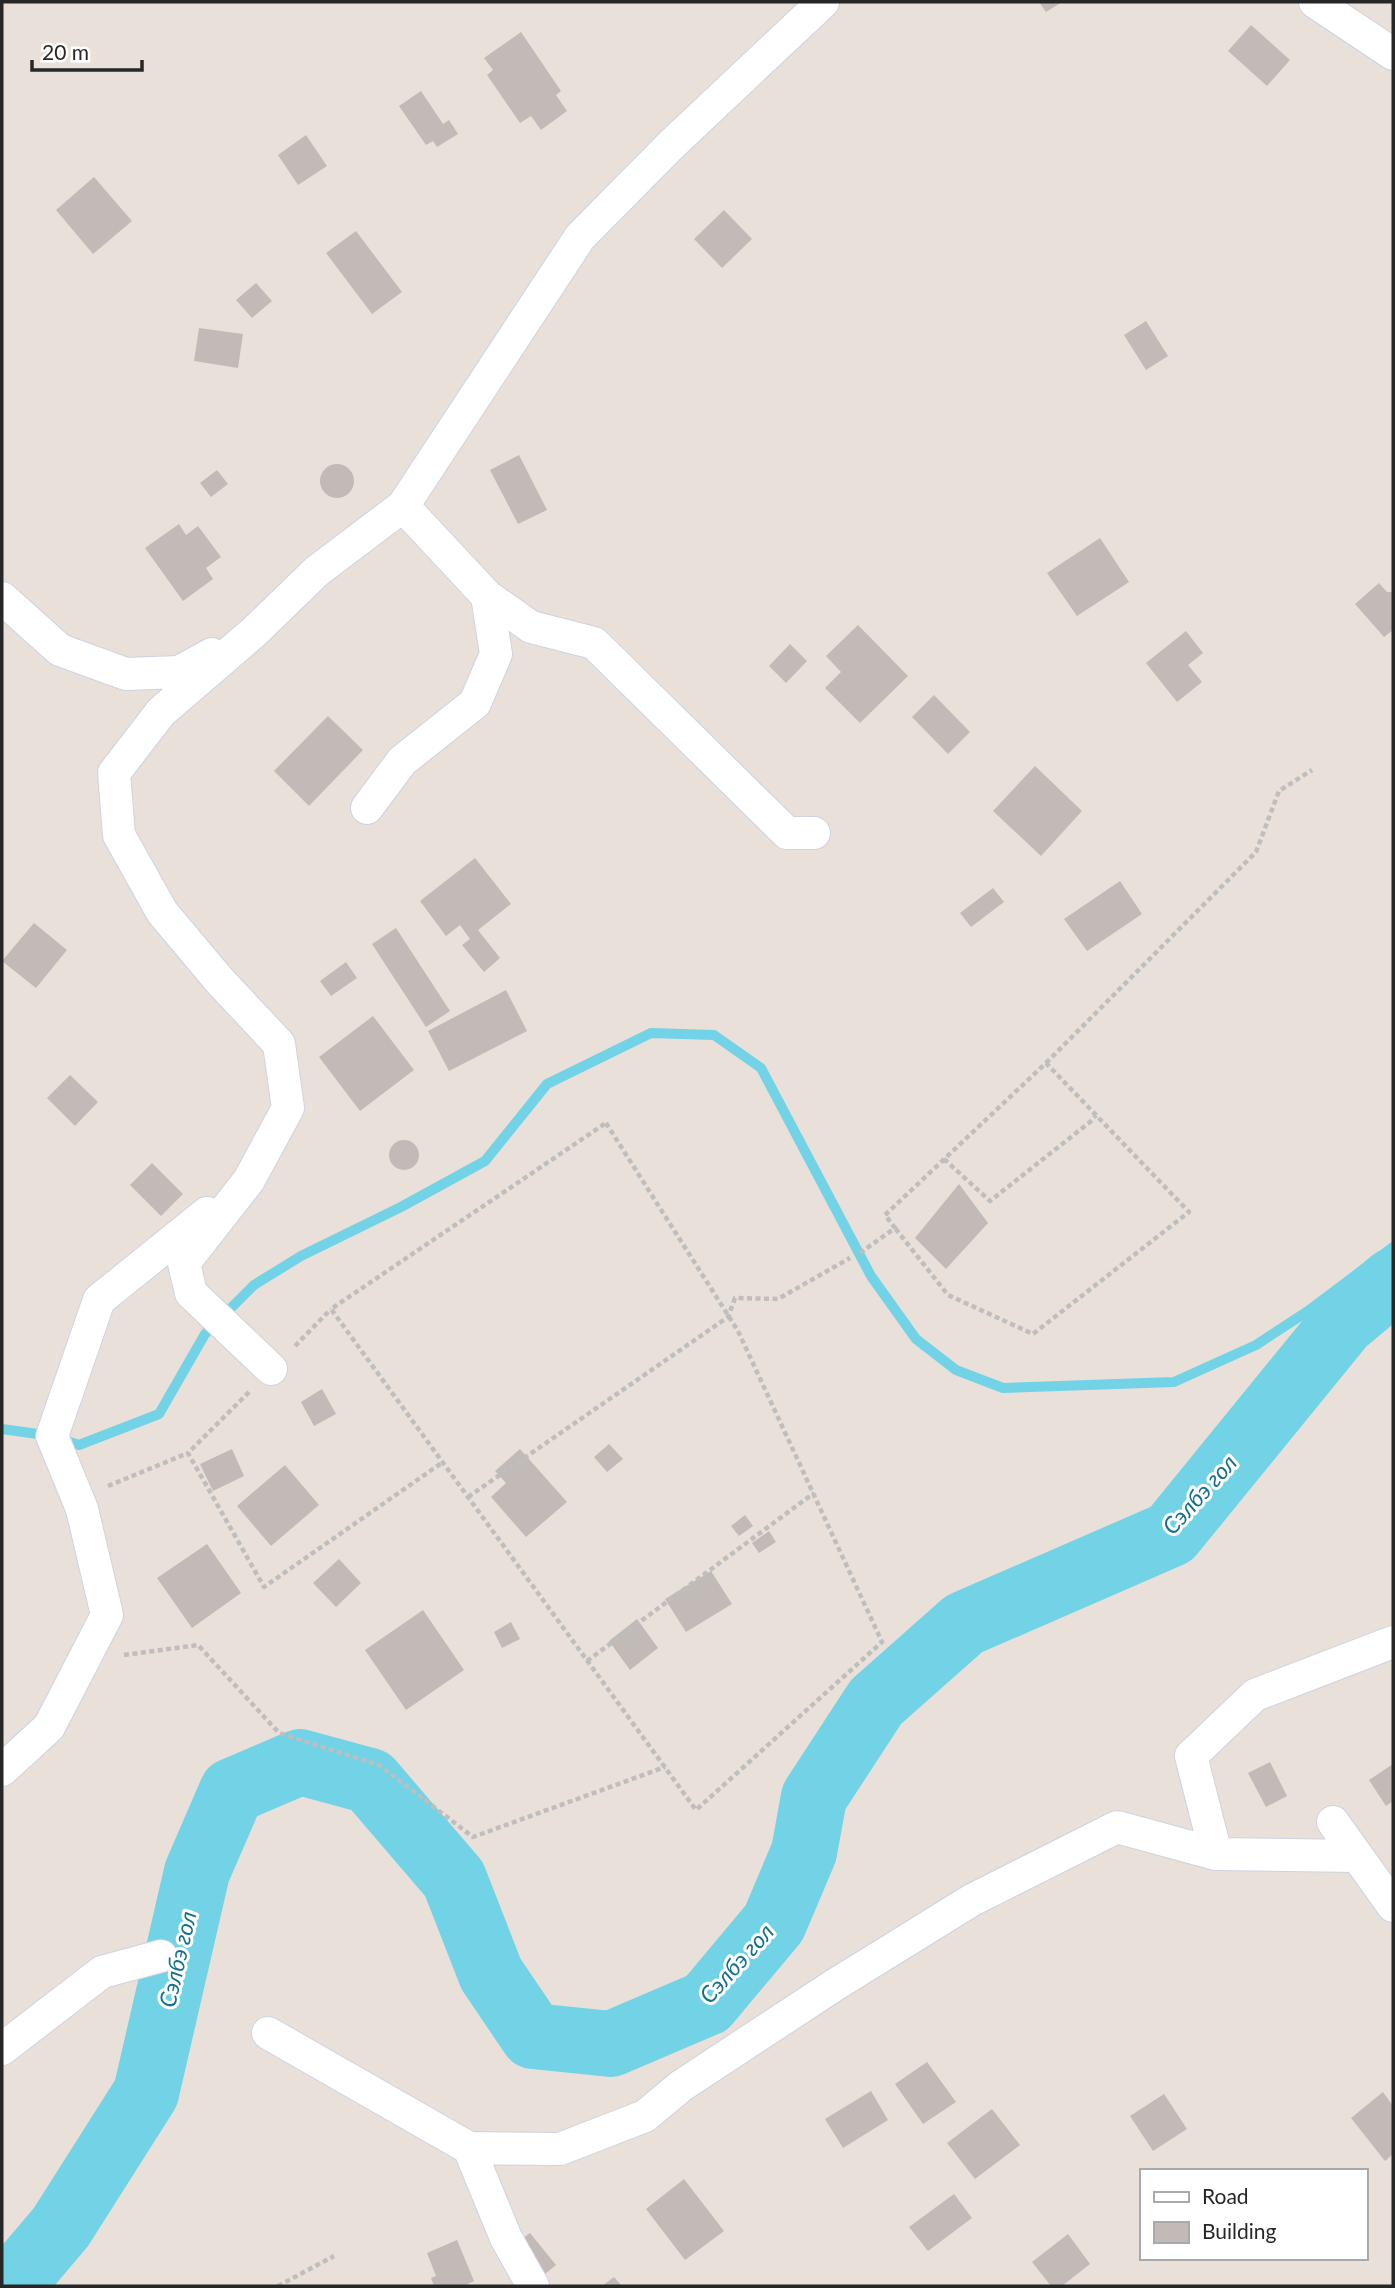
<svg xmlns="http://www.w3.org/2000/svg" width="1395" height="2288" font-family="Lato,sans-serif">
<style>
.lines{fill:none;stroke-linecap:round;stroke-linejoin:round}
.stream{stroke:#71d3e5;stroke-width:10}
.river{stroke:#71d3e5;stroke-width:66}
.building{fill:#c1bab6}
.street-casing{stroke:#ced3df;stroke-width:34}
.path{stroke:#bebebe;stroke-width:4.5;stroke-dasharray:5 3.5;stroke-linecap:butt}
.street{stroke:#fff;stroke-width:32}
.labels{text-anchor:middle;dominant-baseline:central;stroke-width:6;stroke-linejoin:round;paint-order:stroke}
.water-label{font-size:23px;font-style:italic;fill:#15708c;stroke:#fff}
</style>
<rect width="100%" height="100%" fill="#e9e0d9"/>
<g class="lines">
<path class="stream" d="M2,1429L52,1436L79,1445L159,1414L205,1334L254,1285L301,1256L401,1207L485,1161L547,1084L651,1033L714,1035L761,1068L871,1276L916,1339L956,1370L1003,1388L1174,1382L1256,1345L1308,1311L1393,1247"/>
<path class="river" d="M11,2286L61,2227L146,2093L197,1872L232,1791L300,1762L370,1781L454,1879L491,1974L533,2036L611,2044L707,2003L774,1923L804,1852L814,1797L876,1702L964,1624L1171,1534L1343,1323L1393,1281"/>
</g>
<path class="building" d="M1039,2H1062L1046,12Z
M1251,25L1290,60L1267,86L1228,51Z
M521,32L561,91L556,95L567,111L541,130L531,116L520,123L487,75L493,70L484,58Z
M421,91L443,124L449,120L458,134L437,147L433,141L426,145L399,106Z
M306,135L327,166L298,185L278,155Z
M94,177L132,221L93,254L56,210Z
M724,210L752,239L722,268L694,239Z
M356,231L402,292L372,314L326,253Z
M256,283L272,301L252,318L236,300Z
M1146,321L1168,356L1146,370L1124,335Z
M199,328L243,334L238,368L194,361Z
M519,455L547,510L518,524L490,470Z
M320 481a17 17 0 1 1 34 0a17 17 0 1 1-34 0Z
M217,470L228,484L211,497L200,483Z
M179,524L186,535L198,526L221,557L206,568L213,579L183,601L145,548Z
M1100,538L1129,582L1077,616L1047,573Z
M1379,583L1387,592H1393V630L1384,637L1355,604Z
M858,625L908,676L860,723L825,688L841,672L826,656Z
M1186,631L1203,653L1188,665L1202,682L1177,702L1146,663Z
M790,644L807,661L786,683L769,666Z
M934,695L970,732L948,754L912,717Z
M328,716L363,750L309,806L274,771Z
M1035,766L1082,811L1041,856L993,811Z
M475,858L511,904L478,930L500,958L484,972L462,945L470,939L460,925L446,936L420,901Z
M1120,881L1142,914L1087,951L1064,919Z
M993,888L1004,902L971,927L960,913Z
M34,923L67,950L36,988L2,961Z
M396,928L450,1011L426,1027L372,944Z
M346,962L357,978L331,996L320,981Z
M506,990L527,1031L449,1071L428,1031Z
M373,1016L414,1070L360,1111L319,1057Z
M70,1075L98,1102L75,1126L47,1098Z
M389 1155a15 15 0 1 1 30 0a15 15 0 1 1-30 0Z
M152,1163L183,1194L161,1216L130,1185Z
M959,1184L988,1223L946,1269L915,1238Z
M322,1389L336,1414L314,1426L301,1402Z
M609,1444L623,1459L607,1472L594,1457Z
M232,1449L244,1476L213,1491L200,1464Z
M520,1449L567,1502L526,1537L491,1497L506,1483L495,1471Z
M285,1465L319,1505L271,1546L237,1506Z
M745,1515L753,1526L739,1536L731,1526Z
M769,1531L776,1542L759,1553L752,1543Z
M207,1544L241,1593L192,1628L157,1578Z
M339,1559L361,1583L336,1607L313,1583Z
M711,1571L732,1604L686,1632L665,1599Z
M423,1610L464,1670L406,1710L365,1650Z
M637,1619L658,1648L630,1670L609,1641Z
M511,1622L520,1639L502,1648L494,1632Z
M1270,1762L1287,1796L1266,1807L1248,1773Z
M1393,1764V1801L1386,1806L1369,1780Z
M927,2062L956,2102L923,2124L895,2084Z
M871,2091L888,2120L843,2148L825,2119Z
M1383,2092L1393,2106V2154L1385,2161L1351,2118Z
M1164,2094L1187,2129L1153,2151L1130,2116Z
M992,2109L1020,2145L975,2179L947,2143Z
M684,2179L724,2231L685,2260L646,2209Z
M954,2194L972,2218L928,2251L909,2227Z
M530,2233L556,2265L545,2274L519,2241Z
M1068,2234L1090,2264L1062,2286H1051L1032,2262Z
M457,2240L474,2281L464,2286H434L431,2278L436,2276L427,2253Z
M614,2277L622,2286H602Z"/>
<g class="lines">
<defs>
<path id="street" d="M1315,2L1393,54
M403,506L487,596L531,627L594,643L787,833H814
M2,598L60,650L126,674L179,672L212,654
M367,808L402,761L475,703L496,654L487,596
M271,1369L191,1293L184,1263L249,1180L288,1108L279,1044L219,980L162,912L119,835L114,773L161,712L254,632L317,571L403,506L580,237L671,145L823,2
M2,1770L49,1727L107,1615L82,1509L52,1436L99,1300L207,1213
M1333,1822L1393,1906
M1216,1854L1191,1756L1255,1695L1393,1642
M268,2033L469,2148L560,2149L645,2116L681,2086L833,1986L972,1900L1117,1827L1216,1854L1357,1856
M2,2049L102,1972L161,1956
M469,2148L506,2238L533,2286"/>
</defs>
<use href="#street" class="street-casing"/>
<path class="path" d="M1046,1063L1256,852L1279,791L1312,770
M606,1123L738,1331L882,1642L696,1810L331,1309Z
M944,1159L990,1201L1090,1122L1096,1115
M860,1253L895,1228L885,1215L1046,1063L1189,1212L1033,1334L948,1295L895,1228
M295,1346L331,1309
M249,1392L188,1453L264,1587L443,1462
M108,1486L188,1453
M468,1497L728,1317L735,1298L778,1299L850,1258
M124,1655L198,1645L279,1733L379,1765L473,1837L665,1767
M587,1661L814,1493
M278,2286L334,2256"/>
<use href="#street" class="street"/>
</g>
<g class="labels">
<g class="water-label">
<text transform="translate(1199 1494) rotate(-48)">Сэлбэ гол</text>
<text transform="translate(177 1959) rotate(-77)">Сэлбэ гол</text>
<text transform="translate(736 1963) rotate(-48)">Сэлбэ гол</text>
</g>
</g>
<rect width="1395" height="2288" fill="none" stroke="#272727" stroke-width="7"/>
<rect x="1140" y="2169" width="228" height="91" fill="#ffffff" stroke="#a9a9a9" stroke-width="2"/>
<rect x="1154" y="2192" width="35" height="10" fill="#ffffff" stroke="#a9a9a9" stroke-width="2"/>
<text x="1202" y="2204" font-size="21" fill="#272727">Road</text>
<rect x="1154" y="2222" width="35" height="21" fill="#c1bab6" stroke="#a9a9a9" stroke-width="2"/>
<text x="1202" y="2239" font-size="21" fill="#272727">Building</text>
<path d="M32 60v10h110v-10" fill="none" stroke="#272727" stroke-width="3.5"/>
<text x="42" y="60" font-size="21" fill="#272727" stroke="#ffffff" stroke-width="5" paint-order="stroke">20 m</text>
</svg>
